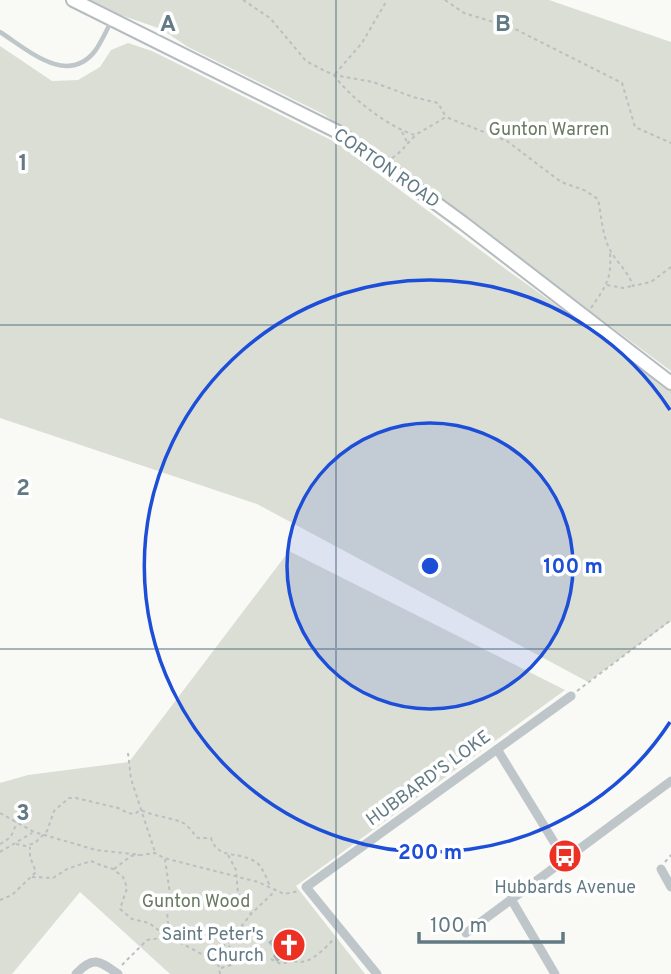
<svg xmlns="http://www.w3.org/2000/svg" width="671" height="974" font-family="Overpass,sans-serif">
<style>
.green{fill:#daded5}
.building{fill:#a8b4b8}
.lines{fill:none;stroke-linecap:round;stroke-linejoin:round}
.secondary-casing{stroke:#b4bcc0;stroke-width:16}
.path{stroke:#babfc1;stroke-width:2;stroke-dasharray:3.5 3.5;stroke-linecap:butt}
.service{stroke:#bfc6c9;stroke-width:4.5}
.minor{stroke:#bfc6c9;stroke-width:9}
.secondary{stroke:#fff;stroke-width:12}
.grid{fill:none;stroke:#627a83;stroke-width:2;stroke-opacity:0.55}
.ring{fill:none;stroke:#1d4ed8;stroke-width:3.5}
.labels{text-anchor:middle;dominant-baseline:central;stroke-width:7;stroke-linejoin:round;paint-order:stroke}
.park-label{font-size:18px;fill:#6a7a62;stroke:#fff}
.street-label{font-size:18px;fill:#627a83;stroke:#fff}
.poi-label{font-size:18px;fill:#627a83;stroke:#fff}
.grid-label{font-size:23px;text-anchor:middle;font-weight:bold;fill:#627a83;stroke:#fff;stroke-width:7;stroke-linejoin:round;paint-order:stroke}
.centre{fill:#1d4ed8;stroke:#fff;stroke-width:3.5}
.ring-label{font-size:21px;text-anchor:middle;font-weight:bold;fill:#1d4ed8;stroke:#fff;stroke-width:7;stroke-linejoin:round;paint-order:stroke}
</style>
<rect width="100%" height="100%" fill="#f9f9f6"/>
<path class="green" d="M89,0H549L671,42V371L325,115L188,47L161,29L112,12Z
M128,43L152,51L337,143L507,270L671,387V621L588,682L257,504L0,418V46L52,81L78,80L100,67L111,50Z
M289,551L565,690L296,886L365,974H170L80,892L12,974H0V783L28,775L129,762Z"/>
<path class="building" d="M295,931L303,939L277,962L273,956L276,951L268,942L279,935L285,941Z"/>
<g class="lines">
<defs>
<path id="secondary" d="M73,0L340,133L463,223L671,383"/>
</defs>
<use href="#secondary" class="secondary-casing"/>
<path class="path" d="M243,0L270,18L306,61L323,70L334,75L373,82L413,97L438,103L446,117
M445,0L464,13L513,28L622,83L635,127L671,143
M335,74L362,43L387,0
M334,75C349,97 390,128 415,135L446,117L507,141L561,182L584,190L598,199C601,214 602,230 607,243C613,260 628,270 633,286L651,282L671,267
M402,132L407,142
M392,158C402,152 406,144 415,136
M607,285L623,288L632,286
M591,308C605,287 612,280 610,253
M577,691L671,620
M128,753L131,779L155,852
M0,813L34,832L96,850L142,855L155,853L164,858L258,882L284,894L299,891
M0,844C10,839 14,834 16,822
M16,844L25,846L35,843L47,831L54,811L69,798H76L118,808L128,813L134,814L141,810C153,816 169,817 181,822C188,824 193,834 198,838H211C218,861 240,850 257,863C262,866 268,881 270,887
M0,852L32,833
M228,855L236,870L238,893L251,914L275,891
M665,862L671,855
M114,869L131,856L139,855
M32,877L53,878L67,869L91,861L103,866L113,869L123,877L125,882L127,888L120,909L132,919L149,923L173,941L181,943L218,963
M0,900L12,895L36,872L30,857V847
M288,957C304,972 323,950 334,939
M271,959L281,964L291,961
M122,965L147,940L169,937L167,911L170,894L165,859
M221,968L231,965L234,959L229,945
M220,974L218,963L223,946L229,942L251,914"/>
<path class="service" d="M0,32C27,49 67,87 95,51C101,43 106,31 111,22"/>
<path class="minor" d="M497,749L565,860
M661,869L671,887
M511,899L555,974
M466,933L671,781
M76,974C93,955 100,961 118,974
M377,974L306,887L571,696"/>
<use href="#secondary" class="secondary"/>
</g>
<path class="grid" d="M336,0V974M0,325H671M0,649H671"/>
<circle cx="430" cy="566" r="143" fill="#1d4ed8" fill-opacity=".12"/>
<g class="ring">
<circle cx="430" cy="566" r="143"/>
<path d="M670 722A286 286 0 1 1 670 410"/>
</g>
<defs>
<symbol id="bus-disc" viewBox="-11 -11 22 22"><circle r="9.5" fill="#ec3024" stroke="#fff"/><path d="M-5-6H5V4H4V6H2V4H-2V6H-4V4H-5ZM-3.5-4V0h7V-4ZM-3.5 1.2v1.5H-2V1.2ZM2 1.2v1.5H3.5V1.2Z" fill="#fff"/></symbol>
<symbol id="church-disc" viewBox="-11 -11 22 22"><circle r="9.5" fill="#ec3024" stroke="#fff"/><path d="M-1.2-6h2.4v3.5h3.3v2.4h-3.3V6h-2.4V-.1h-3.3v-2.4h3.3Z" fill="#fff"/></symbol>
</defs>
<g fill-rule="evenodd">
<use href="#bus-disc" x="546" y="837" width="38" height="38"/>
<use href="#church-disc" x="270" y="926" width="38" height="38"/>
</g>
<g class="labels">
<g class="park-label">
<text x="549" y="130">Gunton Warren</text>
<text x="196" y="902">Gunton Wood</text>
</g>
<g class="street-label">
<text transform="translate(386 169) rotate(35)">CORTON ROAD</text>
<text transform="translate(429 779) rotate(-36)">HUBBARD'S LOKE</text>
</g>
<g class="poi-label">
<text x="565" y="888">Hubbards Avenue</text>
<text x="264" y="935" text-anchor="end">Saint Peter's<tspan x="264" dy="21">Church</tspan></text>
</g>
</g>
<g class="grid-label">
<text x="168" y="31">A</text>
<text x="503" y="31">B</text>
<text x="23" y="170">1</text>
<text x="23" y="495">2</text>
<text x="23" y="820">3</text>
</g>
<circle cx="430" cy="566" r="10" class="centre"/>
<g class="ring-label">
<text x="573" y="573">100 m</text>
<text x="430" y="859">200 m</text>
</g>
<path d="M419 932v10h144v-10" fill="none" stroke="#627a83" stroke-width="3.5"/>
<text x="430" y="932" font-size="21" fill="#627a83" stroke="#ffffff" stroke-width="5" paint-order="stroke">100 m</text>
</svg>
